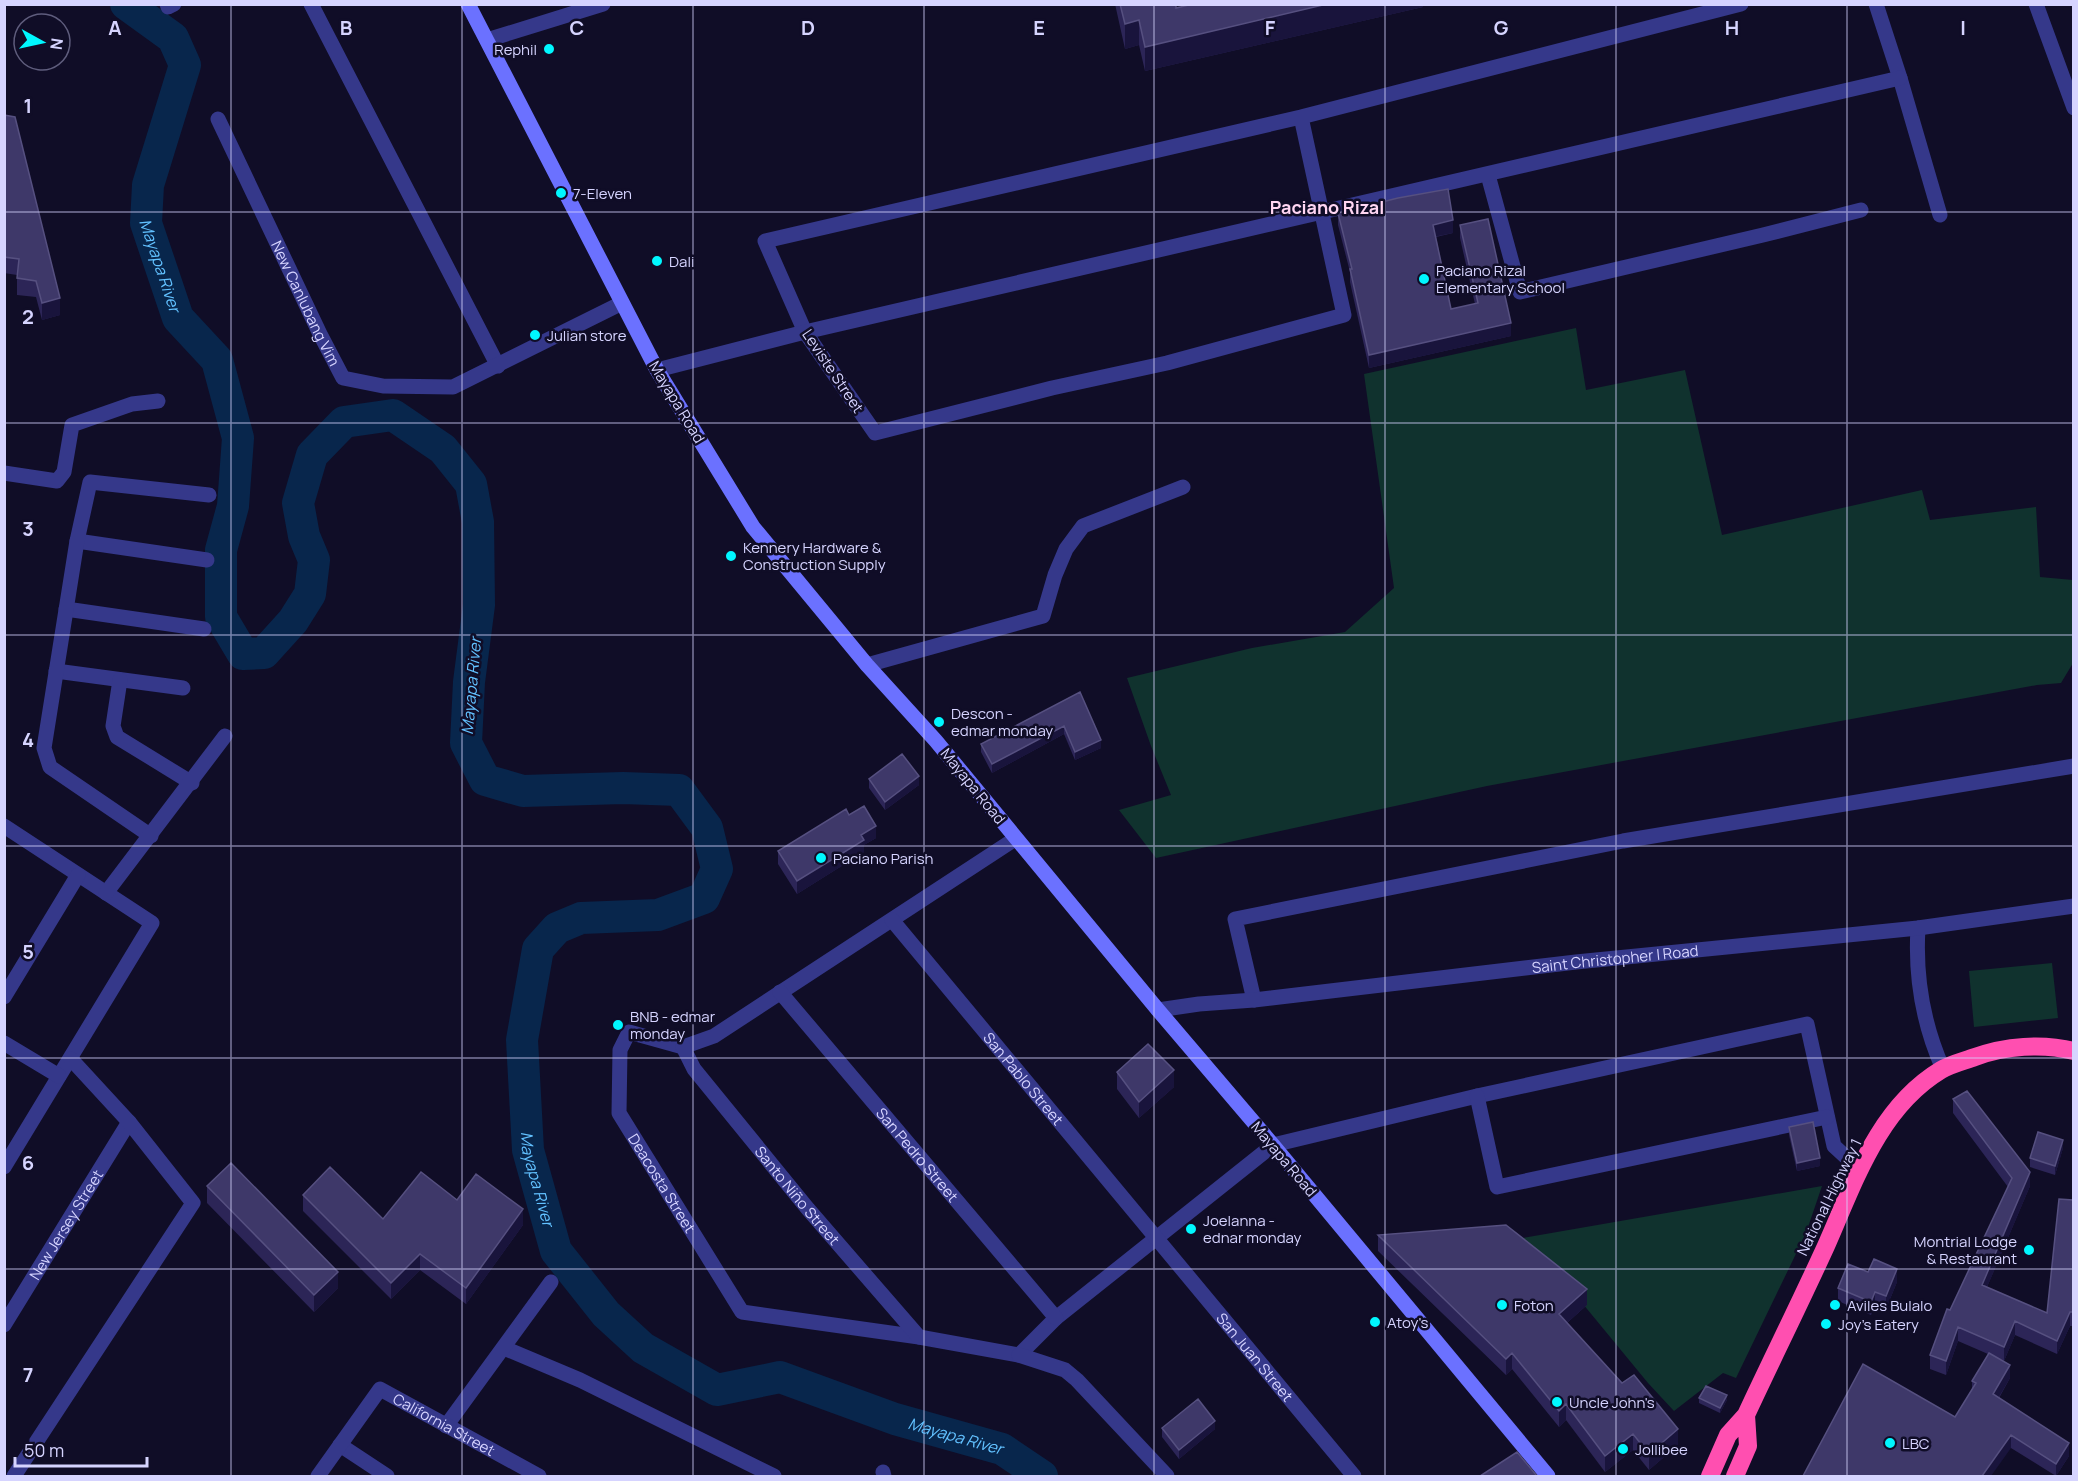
<svg xmlns="http://www.w3.org/2000/svg" width="2078" height="1481" font-family="Manrope,sans-serif">
<style>
.green{fill:#10322e}
.lines{fill:none;stroke-linecap:round;stroke-linejoin:round}
.river{stroke:#08264c;stroke-width:32}
.street{stroke:#35388a;stroke-width:15}
.secondary{stroke:#6b71ff;stroke-width:15}
.highway{stroke:#ff4fb0;stroke-width:18}
.wall{fill:#2c2557}
.shaded-wall{fill:#19143c}
.building{fill:#3e3869;stroke:#565080;stroke-width:1.5}
.grid{fill:none;stroke:#d6d4ff;stroke-width:1.5;stroke-opacity:0.55}
.poi-dot{fill:#00f7ff;stroke:#100d27;stroke-width:2}
.labels{text-anchor:middle;dominant-baseline:central;stroke-width:5;stroke-linejoin:round;paint-order:stroke}
.poi-label{font-size:15px;fill:#d6d4ff;stroke:#100d27;text-anchor:start}
.street-label{font-size:15px;fill:#d6d4ff;stroke:#100d27}
.water-label{font-size:16px;font-style:italic;fill:#62c1ff;stroke:#100d27}
.quarter-label{font-size:18px;font-weight:bold;fill:#ffd6f3;stroke:#100d27}
.grid-label{font-size:20px;text-anchor:middle;font-weight:bold;fill:#d6d4ff;stroke:#100d27;stroke-width:5;stroke-linejoin:round;paint-order:stroke}
</style>
<rect width="100%" height="100%" fill="#100d27"/>
<path class="green" d="M1576,328L1586,390L1685,370L1722,535L1922,490L1930,520L2036,507L2040,577L2073,580V663L2061,683L2037,685L1487,786L1156,858L1119,810L1171,795L1151,746L1127,678L1252,648L1345,632L1394,588L1364,374Z
M2052,963L2058,1018L1974,1027L1969,971Z
M1822,1186L1806,1233L1736,1378L1723,1373L1674,1411L1648,1383L1578,1298L1506,1241Z"/>
<g class="lines">
<path class="river" id="s1" d="M126,4L173,38L185,65L148,185L146,223L178,318L217,360L238,438L233,506L221,550V617L243,654L264,653L293,621L310,594L314,560L304,536L298,503L312,455L344,422L393,415L443,449L471,484L478,522L479,605L469,682L466,743L485,780L523,791L623,788L679,790L707,828L717,869L704,898L658,915L581,918L557,928L538,949L522,1040L528,1150L556,1251L606,1314L643,1348L717,1390L780,1377L895,1419L1002,1449L1042,1476"/>
<g class="street">
<path d="M167,4L168,7L174,4"/>
<path d="M311,4L498,366"/>
<path d="M1876,4L1900,78L1940,215"/>
<path d="M2036,4L2074,108"/>
<path d="M487,40L603,4"/>
<path d="M1301,117L1344,315L1167,363L1052,388L875,433L805,332L765,241L1301,117L1741,4"/>
<path id="s2" d="M218,119L320,334L343,378L383,386L453,387L622,303"/>
<path d="M1488,175L1520,292L1763,235L1861,210"/>
<path d="M657,370L805,332L1900,78"/>
<path d="M4,473L57,481L64,472L72,425L132,404L158,401"/>
<path d="M77,541L207,560"/>
<path d="M66,609L204,629"/>
<path d="M867,665L1043,616L1055,575L1066,549L1083,526L1183,487"/>
<path d="M56,671L183,688"/>
<path d="M120,680L113,726L117,737L192,783"/>
<path d="M4,826L152,923L4,1167"/>
<path d="M151,836L50,767L44,748L77,541L90,482L209,495"/>
<path id="s3" d="M1015,839L714,1036L683,1047L629,1032L620,1050L619,1113L742,1312L919,1337L1019,1355L1056,1318L1273,1145L1477,1096L1807,1024L1834,1146L1859,1169"/>
<path d="M106,893L225,736"/>
<path id="s4" d="M892,920L1354,1476"/>
<path d="M1918,928C1915,977 1923,1024 1943,1069"/>
<path id="s5" d="M780,992L1056,1318"/>
<path d="M4,997L78,875"/>
<path d="M1254,1000L1235,919L1623,841L2074,766"/>
<path id="s6" d="M1158,1010L1199,1004L1254,1000L1576,962L1918,928L2074,906"/>
<path d="M4,1043L59,1076"/>
<path id="s7" d="M683,1047L694,1069L808,1209L919,1337"/>
<path d="M1477,1096L1497,1187L1827,1117"/>
<path id="s8" d="M4,1325L129,1122"/>
<path d="M504,1348L580,1380L774,1476"/>
<path d="M1019,1355L1065,1370L1077,1380L1167,1476"/>
<path d="M446,1426L551,1282"/>
<path d="M340,1445L387,1476"/>
<path d="M883,1472L884,1476"/>
<path d="M14,1476L193,1203L129,1122L71,1059"/>
<path id="s9" d="M318,1476L380,1389L539,1476"/>
</g>
<path class="secondary" d="M468,4L657,370L753,527L867,665L936,741L1158,1010L1273,1145L1548,1476"/>
<path class="highway" d="M1710,1476L1728,1435L1746,1415C1772,1359 1800,1303 1826,1246C1854,1183 1878,1108 1941,1070C1951,1064 1964,1061 1975,1057C2005,1046 2042,1043 2074,1051
M1735,1476L1748,1446L1746,1415"/>
</g>
<path class="wall" d="M1115,4H1176V8L1423,4V7L1145,71L1139,45L1125,49Z
M4,115L60,315L42,320L36,297L17,295V275L4,273Z
M1338,213L1453,233L1436,237L1451,309L1475,304L1460,238V225L1511,336L1369,368L1350,282V272L1338,225Z
M1080,692L1101,748L1075,760L1064,734L992,773L981,752V744Z
M869,779L919,785L885,810L869,788Z
M849,815L876,838L864,845V852L797,894L778,864V851Z
M1117,1072L1174,1087L1139,1118L1117,1089Z
M1953,1099L2030,1186L1987,1287L2047,1313L2073,1200V1326H2070L2057,1354L2015,1335L2004,1361L2001,1359L2010,1378L1999,1398L2069,1456L2056,1476L2011,1448L1955,1417L1972,1389V1381L1988,1354L1958,1341L1946,1375L1930,1369V1355L2008,1187L1953,1113Z
M1789,1127L1820,1166L1797,1171L1789,1135Z
M2063,1148L2055,1175L2030,1167V1158Z
M207,1186L338,1288L314,1312L207,1203Z
M303,1195L383,1219L457,1200L523,1225L466,1304L420,1270L391,1299L303,1211Z
M1378,1235L1587,1305L1567,1323L1678,1445L1649,1470L1633,1450L1605,1472L1566,1420L1559,1427L1512,1369L1506,1375L1378,1251Z
M1868,1272L1897,1282L1886,1309L1875,1305L1871,1315L1838,1301V1288Z
M1699,1398L1727,1400L1720,1413L1699,1403Z
M1162,1428L1215,1429L1179,1459L1162,1437Z"/>
<path class="shaded-wall" d="M1327,4H1423V7L1145,71V47Z
M1139,20V45L1125,49V24Z
M1453,220V233L1433,237V225Z
M60,298V315L42,320V303Z
M1511,323V336L1369,368V355Z
M1064,726V734L992,773V764Z
M1101,740V748L1075,760V752Z
M919,776V785L885,810V802Z
M876,826V838L864,845V852L797,894V881L861,835Z
M1174,1070V1087L1139,1118V1102Z
M2063,1140V1148L2055,1175V1166Z
M1820,1158V1166L1797,1171V1163Z
M2030,1172V1186L1982,1299V1285Z
M523,1209V1225L466,1304V1288Z
M420,1254V1270L391,1299V1283Z
M1897,1269V1282L1886,1309V1296Z
M338,1272V1288L314,1312V1295Z
M1587,1289V1305L1559,1330V1314Z
M1875,1292V1305L1871,1315V1302Z
M2070,1312V1326L2057,1354V1341Z
M2015,1321V1335L2004,1361V1347Z
M1958,1327V1341L1946,1375V1361Z
M1512,1353V1369L1506,1375V1359Z
M2010,1365V1378L1993,1407V1394Z
M1727,1395V1400L1720,1413V1408Z
M1566,1404V1420L1559,1427V1411Z
M1215,1421V1429L1179,1459V1450Z
M1678,1429V1445L1649,1470V1454Z
M1633,1434V1450L1605,1472V1456Z
M2011,1435V1448L1991,1476H1982Z
M2069,1443V1456L2056,1476V1464Z"/>
<path class="building" d="M1120,4H1176V8L1193,4H1327L1145,47L1139,20L1125,24Z
M4,115L15,117L60,298L42,303L36,281L17,278L19,259L4,257Z
M1448,189L1453,220L1433,225L1451,309L1478,303L1460,225L1488,219L1511,323L1369,355L1350,269H1352L1338,213L1398,198Z
M1080,692L1101,740L1075,752L1064,726L992,764L981,744Z
M902,754L919,776L885,802L869,779Z
M864,806L876,826L861,835L864,840L797,881L778,851L846,809L849,815Z
M1148,1044L1174,1070L1139,1102L1117,1072Z
M1967,1091L2030,1172L1982,1285L2047,1313L2059,1199L2073,1200V1312H2070L2057,1341L2015,1321L2004,1347L1958,1327L1946,1361L1930,1355L1947,1309L1950,1310L2012,1178L1953,1099Z
M1813,1122L1820,1158L1797,1163L1789,1127Z
M2038,1132L2063,1140L2055,1166L2030,1158Z
M231,1163L338,1272L314,1295L207,1186Z
M330,1167L383,1219L421,1172L457,1200L476,1174L523,1209L466,1288L420,1254L391,1283L303,1195Z
M1506,1225L1587,1289L1559,1314L1622,1383L1634,1375L1678,1429L1649,1454L1633,1434L1605,1456L1566,1404L1559,1411L1512,1353L1506,1359L1378,1235Z
M1874,1259L1897,1269L1886,1296L1875,1292L1871,1302L1838,1288L1848,1264L1868,1272Z
M1989,1353L2010,1365L1993,1394L2069,1443L2056,1464L2011,1435L1982,1476H1803L1863,1364L1955,1417L1976,1383L1972,1381Z
M1706,1386L1727,1395L1720,1408L1699,1398Z
M1198,1399L1215,1421L1179,1450L1162,1428Z
M1517,1452L1537,1476H1480Z"/>
<path class="grid" d="M231,4V1476M462,4V1476M693,4V1476M924,4V1476M1154,4V1476M1385,4V1476M1616,4V1476M1847,4V1476M4,212H2074M4,423H2074M4,635H2074M4,846H2074M4,1058H2074M4,1269H2074"/>
<g class="poi-dot">
<circle cx="549" cy="49" r="6"/>
<circle cx="561" cy="193" r="6"/>
<circle cx="657" cy="261" r="6"/>
<circle cx="1424" cy="279" r="6"/>
<circle cx="535" cy="335" r="6"/>
<circle cx="731" cy="556" r="6"/>
<circle cx="939" cy="722" r="6"/>
<circle cx="821" cy="858" r="6"/>
<circle cx="618" cy="1025" r="6"/>
<circle cx="1191" cy="1229" r="6"/>
<circle cx="2029" cy="1250" r="6"/>
<circle cx="1502" cy="1305" r="6"/>
<circle cx="1835" cy="1305" r="6"/>
<circle cx="1375" cy="1322" r="6"/>
<circle cx="1826" cy="1324" r="6"/>
<circle cx="1557" cy="1402" r="6"/>
<circle cx="1890" cy="1443" r="6"/>
<circle cx="1623" cy="1449" r="6"/>
</g>
<g class="labels">
<g class="poi-label">
<text x="537" y="49" text-anchor="end">Rephil</text>
<text x="573" y="193">7-Eleven</text>
<text x="669" y="261">Dali</text>
<text x="1436" y="270">Paciano Rizal<tspan x="1436" dy="17">Elementary School</tspan></text>
<text x="547" y="335">Julian store</text>
<text x="743" y="547">Kennery Hardware &amp;<tspan x="743" dy="17">Construction Supply</tspan></text>
<text x="951" y="713">Descon -<tspan x="951" dy="17">edmar monday</tspan></text>
<text x="833" y="858">Paciano Parish</text>
<text x="630" y="1016">BNB - edmar<tspan x="630" dy="17">monday</tspan></text>
<text x="1203" y="1220">Joelanna -<tspan x="1203" dy="17">ednar monday</tspan></text>
<text x="2017" y="1241" text-anchor="end">Montrial Lodge<tspan x="2017" dy="17">&amp; Restaurant</tspan></text>
<text x="1514" y="1305">Foton</text>
<text x="1847" y="1305">Aviles Bulalo</text>
<text x="1387" y="1322">Atoy's</text>
<text x="1838" y="1324">Joy's Eatery</text>
<text x="1569" y="1402">Uncle John's</text>
<text x="1902" y="1443">LBC</text>
<text x="1635" y="1449">Jollibee</text>
</g>
<g class="street-label">
<text stroke="none"><textPath href="#s2" startOffset="204">New Canlubang Vim</textPath></text>
<text transform="translate(833 371) rotate(56)">Leviste Street</text>
<text transform="translate(677 402) rotate(59)">Mayapa Road</text>
<text transform="translate(973 786) rotate(51)">Mayapa Road</text>
<text stroke="none"><textPath href="#s6" startOffset="460">Saint Christopher I Road</textPath></text>
<text stroke="none"><textPath href="#s4" startOffset="206">San Pablo Street</textPath></text>
<text stroke="none"><textPath href="#s5" startOffset="213">San Pedro Street</textPath></text>
<text transform="translate(1284 1159) rotate(50)">Mayapa Road</text>
<text stroke="none"><textPath href="#s3" startOffset="614">Deacosta Street</textPath></text>
<text stroke="none"><textPath href="#s7" startOffset="188">Santo Niño Street</textPath></text>
<text transform="translate(1829 1197) rotate(-64)">National Highway 1</text>
<text stroke="none"><textPath href="#s8" startOffset="118">New Jersey Street</textPath></text>
<text stroke="none"><textPath href="#s4" startOffset="568">San Juan Street</textPath></text>
<text stroke="none"><textPath href="#s9" startOffset="180">California Street</textPath></text>
</g>
<g class="water-label">
<text stroke="none"><textPath href="#s1" startOffset="296">Mayapa River</textPath></text>
<text transform="translate(471 686) rotate(-85)">Mayapa River</text>
<text stroke="none"><textPath href="#s1" startOffset="2186">Mayapa River</textPath></text>
<text stroke="none"><textPath href="#s1" startOffset="2726">Mayapa River</textPath></text>
</g>
<g class="quarter-label">
<text x="1327" y="207">Paciano Rizal</text>
</g>
</g>
<g class="grid-label">
<text x="115" y="35">A</text>
<text x="346" y="35">B</text>
<text x="577" y="35">C</text>
<text x="808" y="35">D</text>
<text x="1039" y="35">E</text>
<text x="1270" y="35">F</text>
<text x="1501" y="35">G</text>
<text x="1732" y="35">H</text>
<text x="1963" y="35">I</text>
<text x="28" y="113">1</text>
<text x="28" y="324">2</text>
<text x="28" y="536">3</text>
<text x="28" y="747">4</text>
<text x="28" y="959">5</text>
<text x="28" y="1170">6</text>
<text x="28" y="1382">7</text>
</g>
<rect width="2078" height="1481" fill="none" stroke="#d6d4ff" stroke-width="12"/>
<g transform="translate(42 42) rotate(98)"><circle r="28" fill="#100d27" stroke="#5f5d7d" stroke-width="1.5"/>
<path d="M0-4.5L10 22L0 15L-10 22Z" fill="#00f7ff"/>
<text y="-9" font-size="16" font-weight="bold" text-anchor="middle" fill="#d6d4ff">N</text>
</g>
<path d="M15 1457v9h132v-9" fill="none" stroke="#d6d4ff" stroke-width="3"/>
<text x="24" y="1457" font-size="18" fill="#d6d4ff" stroke="#100d27" stroke-width="4.5" paint-order="stroke">50 m</text>
</svg>
